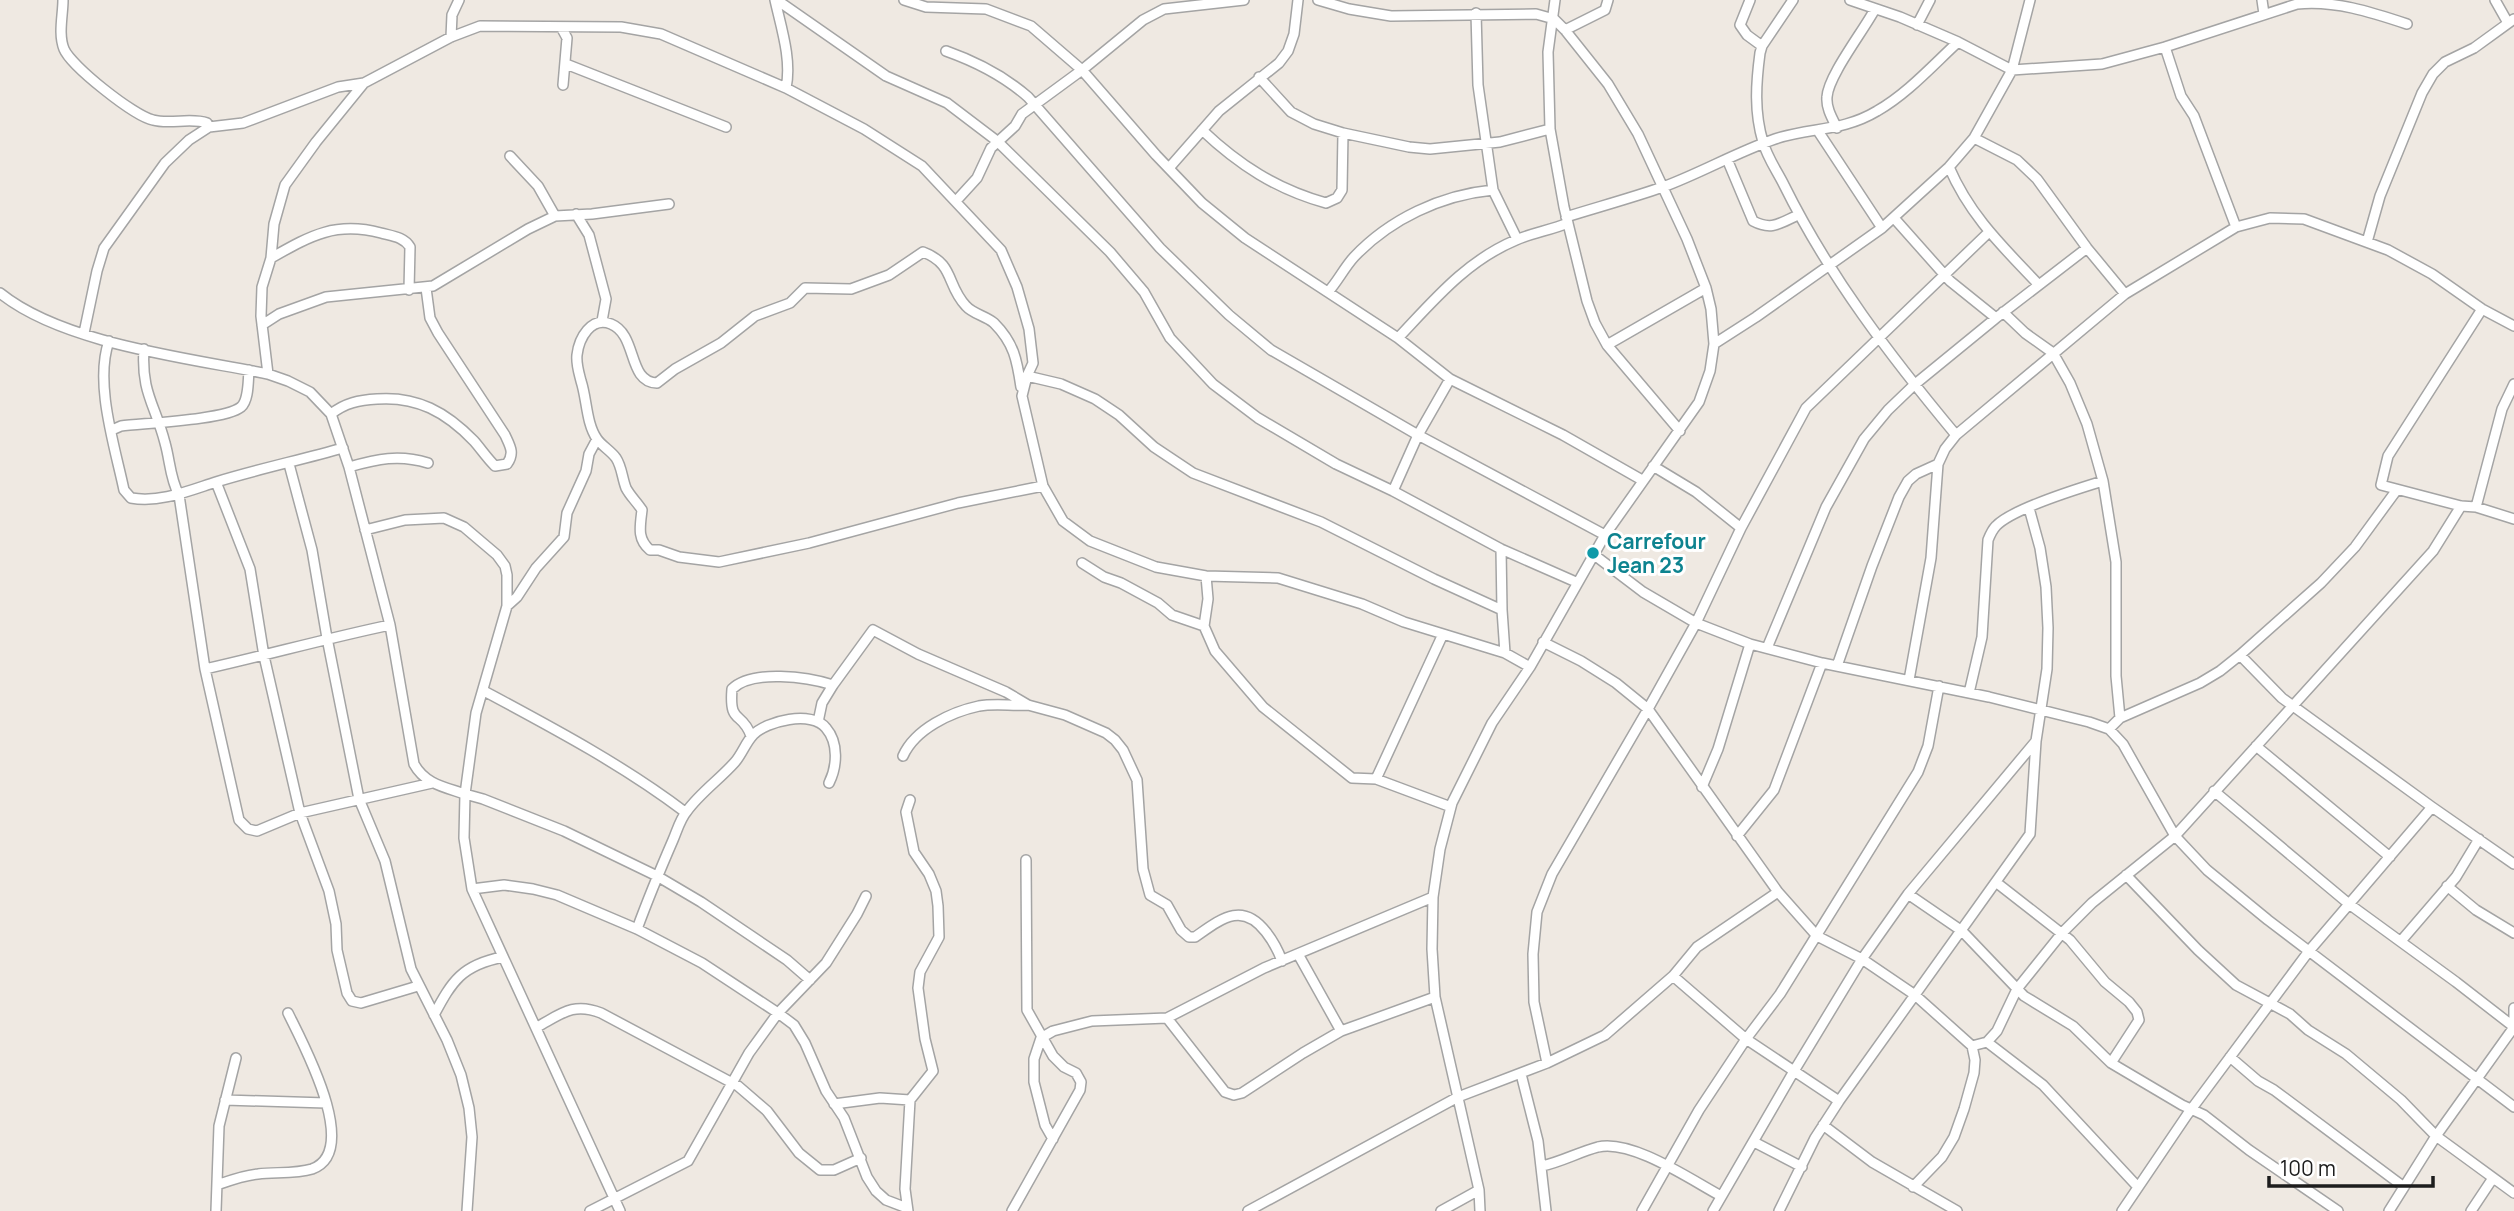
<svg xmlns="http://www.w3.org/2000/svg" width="2514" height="1211" font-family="Manrope,sans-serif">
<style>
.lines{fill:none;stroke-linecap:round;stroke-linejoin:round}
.street-casing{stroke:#a4a4a4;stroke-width:12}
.street{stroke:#fff;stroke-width:9}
.culture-dot{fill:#0f9aa8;stroke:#fff;stroke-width:2.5}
.labels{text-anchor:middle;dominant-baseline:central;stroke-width:6;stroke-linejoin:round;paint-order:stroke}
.culture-label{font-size:21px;font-weight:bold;fill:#0d838f;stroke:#fff;text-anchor:start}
</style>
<rect width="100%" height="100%" fill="#efe9e2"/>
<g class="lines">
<defs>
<path id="street" d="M63,0C63,15 58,34 64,49C71,66 134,116 153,120C170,125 190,117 207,123L209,127
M775,0C781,27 792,60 786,88
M777,0L886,76L947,103L997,141L1110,252L1144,292L1170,338L1213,384L1258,418L1336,464L1393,491L1501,549L1576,582
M904,0L926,7L986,9L1031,26L1082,70L1156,155L1202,203L1245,238L1398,338L1450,379L1563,435L1642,480
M1318,0L1349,9L1391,16L1536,14L1554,19L1565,30L1608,84L1638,134L1687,239L1706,288L1711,309L1714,344L1710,371L1699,402L1605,535L1530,667L1492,723L1452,803L1440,849L1433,897L1432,949L1435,997L1479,1190L1480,1211
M1555,0L1548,52L1550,129L1564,207L1587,301L1595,323L1607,345L1680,431
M1750,0L1740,25L1747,35L1762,46
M1793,0L1762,46L1760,53C1756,83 1754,112 1763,142C1767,157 1777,171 1784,185C1829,276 1891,357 1956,435
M1850,0L1900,17L1958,42L2012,70L2102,64L2165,47L2297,4C2334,0 2371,12 2407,24
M2262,0L2264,14
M2495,0L2508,23
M1476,13L1478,85L1493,190L1517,239
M1917,25L1930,0
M561,27L567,38L563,85
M1565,30L1605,10L1608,0
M451,37L452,15L459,0
M2165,47L2181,96L2194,116L2236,227
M946,51C977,62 1003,75 1028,97L1160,248L1229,315L1271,350L1418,435L1605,535
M566,64L726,127
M1259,77L1291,112L1314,124L1343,133L1409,147L1430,149L1500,142L1550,129
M1837,128C1832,118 1826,108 1827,97C1828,76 1864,30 1875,9
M1202,130C1239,165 1276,189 1326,203L1337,198L1342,190L1343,133
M1818,131L1882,228
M1974,138L2017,160L2037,179L2087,248L2125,294
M510,156L538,186L555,216
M1727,159L1753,221C1772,231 1780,223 1798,215
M1949,167C1970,216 2003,247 2039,285
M1169,168L1219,111L1279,63L1288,51L1294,34L1298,0
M956,201L977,178L991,148L1015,126L1022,114L1082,70L1143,20L1164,9L1244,0
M576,214L589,235L606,299L602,321
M1566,217C1598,207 1631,198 1663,187C1701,173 1737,152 1775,139C1811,127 1842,132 1877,111C1907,94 1932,66 1958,42
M1894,218L1950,281L1996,318
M2367,242L2380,196L2422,93L2433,74L2445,62L2474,48L2514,19
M271,258C310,236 335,221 381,233C392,236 404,237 410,247L409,290
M1328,292C1338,281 1344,268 1354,257C1390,219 1441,195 1493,190
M0,293C63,344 189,358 268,374L288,381L310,392L331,414L349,467L390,625L414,764C425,784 444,787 465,794L464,838L472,889L620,1211
M2482,309L2388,456L2381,485L2461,506L2476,507L2514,519
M2003,312L2025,333L2053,353L2070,383L2087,424L2103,481L2116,562V676L2120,718
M262,325L279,314L326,297L433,286L528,229L555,216L592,214L669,204
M84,333L97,271L104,248L165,163L189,140L209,127L243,123L338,87L364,83L451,37L480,26L621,27L661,34L786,88L864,129L922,166L1001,250L1017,287L1029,329L1033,363L1027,376L1022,396L1043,486L1063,521L1090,541L1156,567L1206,576L1278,578L1362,604L1404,622L1505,653L1530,667
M1398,338C1434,300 1466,261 1516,240C1532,233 1551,230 1568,223
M109,341C94,383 115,447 124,490L131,498C160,503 188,491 216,482C258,469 301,460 343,448
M1714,344L1756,317L1882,228L1949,167L1974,138L2012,70L2030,0
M1607,345L1706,288
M144,349C141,393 155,404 165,443C170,460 170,479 179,495L205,669L239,820L248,829L257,831L300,813L432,783
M268,374L261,316L262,287L271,258L274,224L285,185L316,142L364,83
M1027,376L1061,384L1095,399L1119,415L1154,447L1193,473L1321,522L1434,579L1502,610L1505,653
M1021,387C1017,360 1014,343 994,323C986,316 973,314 966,306C946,285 955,264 923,252L889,275L851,289L805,288L790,303L755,316L721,343L675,369L657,383C627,382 638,335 611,324C591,316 579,338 577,355C576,364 579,373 581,381C587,399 586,423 597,439C602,446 611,451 616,458C622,467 622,478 626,488C630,496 637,502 642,510C640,527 637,539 650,550H659L679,557L719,562L809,543L958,503L1043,486
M331,414C345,403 359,400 377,399C417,396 446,412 474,441C481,449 487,458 495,466L507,464C515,453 510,446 505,435L438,333L430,318L426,288
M112,430L121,426C145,423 225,420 241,407C249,400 248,381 249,370
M289,464L312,550L327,638L359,799L385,861L411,969L447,1040L461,1075L469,1108L472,1137L467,1211
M1653,466L1696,492L1741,528
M349,467C377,459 399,454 428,463
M216,482L250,569L264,656L300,813L329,891L336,924L337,950L347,993L352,1001L361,1003L418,986
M1393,491L1418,435L1450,379
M2476,507L2502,409L2514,384
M365,530L405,520L444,518L464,527L497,555L505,566L507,575V606L476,713L465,794L483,799L564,831L657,876L701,902L787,960L810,980
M1501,549L1502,610
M1593,554L1643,592L1696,623L1750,644L1822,663L1989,697L2089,722L2109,729L2123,744L2175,836L2207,870L2268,920L2514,1107
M1082,563L1104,577L1121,583L1158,603L1172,615L1204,626
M1206,576L1208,599L1204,626L1215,651L1263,707L1352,778L1376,779L1451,807
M507,606L517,597L536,568L564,537L567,513L586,471L589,454L597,439
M1543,642L1581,661L1616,683L1648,709L1778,892L1817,936L1862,959L1915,995L1972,1046L1975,1060L1974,1073L1964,1109L1954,1137L1942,1157L1913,1187
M1767,648L1826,507L1864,439L1888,410L1914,385L1996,318L2087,248
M2240,655L2282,698L2432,807L2514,864
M1837,666L1872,566L1899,497L1908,481L1916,474L1938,464
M205,669C267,655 328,638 390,625
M1909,680L1931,558L1938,464L1945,449L1956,435L2125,294L2236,227L2270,218L2304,219L2388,250L2432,274L2482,309L2514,326
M833,685L873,630L918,654L1006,692L1028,705L1065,715L1106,733L1115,740L1123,750L1137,780L1143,869L1150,895L1167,905L1181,930L1189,937H1195C1221,919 1242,901 1266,932C1273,941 1278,950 1282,961
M484,691C553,728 623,765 685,812
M1969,693L1982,637L1988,540C1990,535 1992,530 1996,526C2012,509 2080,488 2103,481
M2109,729L2120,718L2200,683L2220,671L2240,655L2321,583L2355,547L2396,491
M751,736C742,710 729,726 732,689C752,669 808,677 833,685L822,703L818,722
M2256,746L2390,857
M903,756C915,729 951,712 979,706C995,703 1011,706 1028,705
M1376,779L1443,634
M1702,787L1718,749L1750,644
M2214,791L2349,904L2456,982L2514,1027L2436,1136L2389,1211
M1737,836L1774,790L1822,663
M2126,875L2198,950L2236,985L2290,1014L2308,1030L2346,1054L2401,1100L2436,1136L2514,1193
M1997,883L2070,940L2105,982L2129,1002L2137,1012L2139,1020L2111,1063
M2447,886L2476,910L2514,933
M472,889L504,885L533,889L557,895L637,929L702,963L778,1013L794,1025L805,1043L826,1091L844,1118L867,1177L876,1191L886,1200L907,1208
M1908,894L1962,931L2024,996L2073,1026L2111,1063L2182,1105L2204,1115L2249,1150L2338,1211
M637,929C648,899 660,870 673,840C677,831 680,819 687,811C700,793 720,779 735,762C742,754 746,742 753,735C766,721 812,710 826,728C839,743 837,767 829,783
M2401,941L2456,877L2479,839
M1298,954L1341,1031
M1673,976L1746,1039L1839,1101
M2514,1008V1028
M434,1015C452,981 462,965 503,957
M1167,1018L1225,1092L1234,1095L1242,1093L1303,1053L1341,1031L1435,997
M537,1027C561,1014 573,1002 601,1013L738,1086L767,1111L799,1153L820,1170H834L861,1158
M1987,1042L2043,1085L2137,1186
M1972,1046L1987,1042L1997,1031L2017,989L2062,933L2092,903L2175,836L2433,551L2461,506
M2230,1057L2258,1081L2274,1090L2404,1187
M1547,1063L1534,1002L1533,954L1537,912L1552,874L1648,709L1696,623L1741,528L1806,408L1989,232
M1521,1074L1538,1141L1546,1211
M225,1100L326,1103
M834,1104L880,1098L910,1100
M1823,1125L1872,1162L1957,1211
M1053,1139L1045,1125L1034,1082V1059L1041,1038L1053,1031L1092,1021L1167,1018L1264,968L1433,897
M1754,1142L1802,1167
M1542,1166C1561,1162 1579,1152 1598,1147C1632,1139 1691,1180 1721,1196
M217,1185C231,1180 244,1175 258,1174C275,1172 296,1174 312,1169C362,1151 302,1042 288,1013
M216,1211L219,1126L236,1058
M590,1211L688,1161L749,1053L778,1013L826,963L857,914L866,896
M908,1211L905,1189L910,1100L933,1071L925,1039L918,988L920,972L939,937L938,906L936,891L929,874L914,852L906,812L910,800
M1012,1211L1080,1090L1081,1082L1076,1073L1064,1067L1053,1056L1027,1010L1026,860
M1248,1211L1458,1097L1547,1063L1605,1035L1673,976L1697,947L1778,892
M1441,1211L1479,1190
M1642,1211L1699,1110L1746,1039L1780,994L1918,772L1928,746L1939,686
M1713,1211L1794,1071L1862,959L1908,894L2036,741
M1779,1211L1815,1138L1839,1101L2030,834L2036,741L2047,669L2048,628L2046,587L2040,548L2029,508
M2122,1211L2187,1115L2309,951L2432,807
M2471,1211L2493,1178"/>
</defs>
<use href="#street" class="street-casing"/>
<use href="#street" class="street"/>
</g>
<circle class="culture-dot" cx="1593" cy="553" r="7"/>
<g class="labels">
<g class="culture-label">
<text x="1607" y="541">Carrefour<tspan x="1607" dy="24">Jean 23</tspan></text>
</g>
</g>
<path d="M2269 1176v10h164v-10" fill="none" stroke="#1d1d1d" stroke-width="3.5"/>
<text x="2280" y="1176" font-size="21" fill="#1d1d1d" stroke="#ffffff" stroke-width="5" paint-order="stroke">100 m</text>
</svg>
